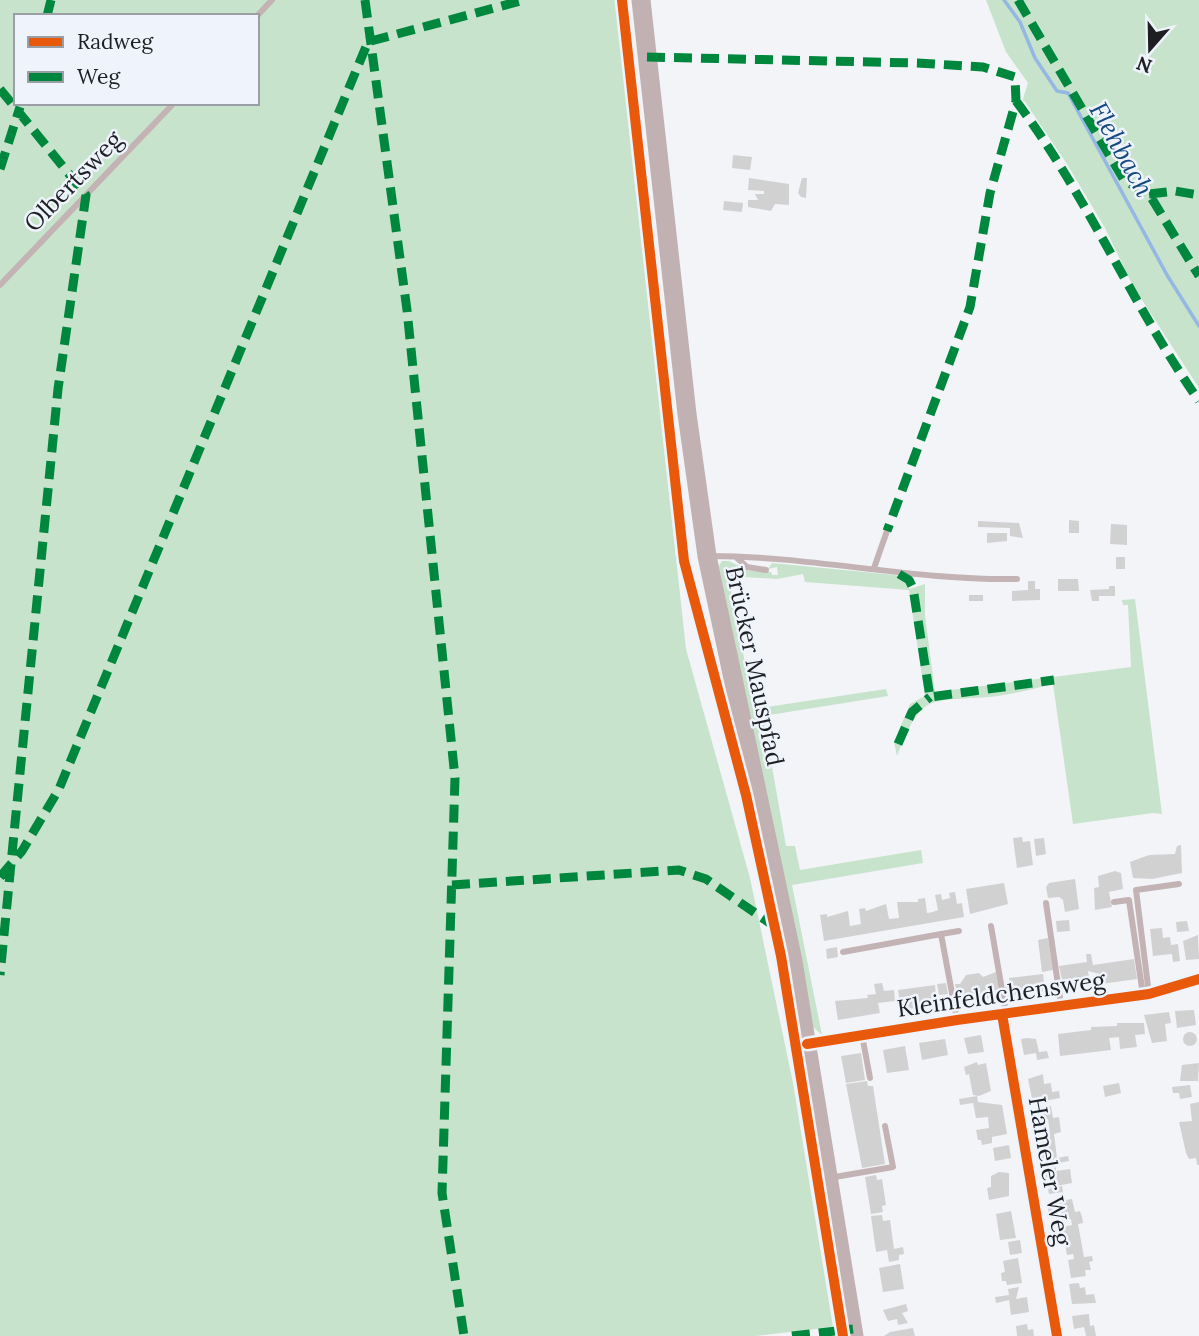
<svg xmlns="http://www.w3.org/2000/svg" width="1199" height="1336" font-family="Lora,serif">
<style>
.green{fill:#c7e3cb;fill-rule:evenodd}
.lines{fill:none;stroke-linecap:round;stroke-linejoin:round}
.stream{stroke:#94b8e3;stroke-width:3.5}
.building{fill:#d2d1d2}
.lane{stroke:#c4b3b4;stroke-width:6}
.street{stroke:#c4b3b4;stroke-width:12}
.secondary{stroke:#c2b1b2;stroke-width:19}
.quiet{stroke:#00873e;stroke-width:9;stroke-dasharray:18 9;stroke-linecap:butt}
.cycleway-casing{stroke:#eef3fc;stroke-width:15}
.cycleway{stroke:#e8590c;stroke-width:10}
.labels{text-anchor:middle;dominant-baseline:central;stroke-width:5;stroke-linejoin:round;paint-order:stroke}
.street-label{font-size:24px;fill:#1d1f22;stroke:#eef3fc}
.water-label{font-size:26px;font-style:italic;fill:#154980;stroke:#eef3fc}
</style>
<rect width="100%" height="100%" fill="#f2f4f8"/>
<path class="green" d="M0,0H615L686,649L750,878L793,1083L833,1327L756,1336H0ZM16,16H257V103H16Z
M986,0H1199V388L1133,286L1105,228L1067,164L1023,99L1028,83L1006,52Z
M729,561L749,571L771,572L772,575H778L777,567L768,569L772,563L895,575L902,577L910,589L925,584V615L935,692L1131,667L1128,605H1123L1122,600L1135,599L1162,814L1153,813L1073,824L1053,684C1032,689 1010,695 989,697C926,702 923,692 897,756L894,742L910,704L925,696L909,590L805,582L803,574L777,579L728,576L754,709L886,689L888,696L763,716L786,846H795L800,870L921,850L923,863L792,885L822,1035L813,1027L719,566L722,561Z"/>
<g class="lines">
<path class="stream" d="M1004,0L1020,22L1035,58L1057,91L1068,93L1167,275L1199,326"/>
</g>
<path class="building" d="M733,155L752,157L750,170L732,168Z
M749,178L789,184V205L775,204L771,211L748,207V200H758L755,194H764V191L748,190Z
M802,178H807L806,198L801,197L798,193Z
M724,201L743,203L742,212L723,210Z
M1069,520L1079,521V533H1069Z
M978,521L1019,523L1023,538L1010,536V528L978,527Z
M1111,524L1127,525V545L1110,544Z
M987,533H1007V541L987,543Z
M1116,557H1125V569H1116Z
M1058,579H1078L1079,591H1058Z
M1028,581H1035V589H1040V600L1012,601V591L1028,590Z
M1109,586H1115V596H1099V601H1092L1090,590L1109,589Z
M969,595H983V601H969Z
M1022,837L1023,842L1030,841L1033,865L1017,868L1013,838Z
M1044,838L1046,854L1036,856L1034,839Z
M1181,845L1182,873L1152,879L1133,878L1130,862L1149,855L1175,854L1177,846Z
M1115,871L1121,873L1123,889L1109,892L1112,907L1095,910L1094,888L1099,887L1098,876Z
M1075,879L1079,909L1065,912L1063,900L1059,897L1048,898L1046,887L1049,883Z
M1004,883L1008,904L970,914L966,889Z
M955,892L957,904L962,903L964,917L824,941L820,915L827,914V917L848,911L850,926L861,924L859,909L865,908L866,911L886,904L889,919L899,918L897,902H918V899L925,898L927,913L933,912L938,910L935,895L941,894L942,900L950,898L949,893Z
M1069,920L1070,931L1057,932L1056,921Z
M1187,921L1189,931L1177,932L1176,922Z
M1162,928L1163,938L1170,937L1171,945L1178,944L1180,961L1173,962L1172,954L1153,956L1150,929Z
M1198,935L1199,959L1186,960L1183,941Z
M1048,938L1053,970L1042,972L1038,940Z
M837,947L838,957L827,959L826,949Z
M1086,954H1091L1093,965L1134,959L1137,979L1101,984L1100,974L1088,971L1090,985L1064,989L1059,966L1087,962Z
M996,972L999,990L991,991L992,998L967,1001L957,993L955,984H960L966,975L979,973L983,977Z
M1043,974L1045,991L1006,996L1005,987H1010L1009,978Z
M882,983L884,991L894,990L895,1001L878,1003L880,1013L838,1020L835,1001L868,998L867,995L876,994L874,984Z
M946,983L948,994L939,995L937,984Z
M935,985L937,1005L901,1010L898,990Z
M1194,1010L1196,1025L1177,1028L1175,1011Z
M1169,1012L1171,1023L1165,1024L1167,1041L1152,1043L1144,1015Z
M1117,1023H1144L1145,1034L1135,1035L1137,1047L1120,1049L1119,1037L1109,1038L1111,1050L1060,1056L1058,1034L1091,1030V1027L1117,1026Z
M1183 1039a7 7 0 1 1 14 0a7 7 0 1 1-14 0Z
M981,1035L984,1052L968,1054L964,1038Z
M1027,1038L1036,1039L1039,1052L1047,1051L1049,1058L1037,1060L1036,1053L1024,1055L1021,1039Z
M945,1039L948,1055L922,1060L919,1043Z
M905,1046L909,1070L887,1073L883,1050Z
M861,1053L865,1080L846,1083L841,1056Z
M977,1062L978,1065L986,1063L991,1091L979,1096L973,1095L969,1074L966,1075L964,1067Z
M1199,1063L1198,1081H1180L1182,1065Z
M1043,1074L1044,1084L1051,1083L1052,1092L1059,1091L1060,1098L1033,1103L1028,1079Z
M867,1081L868,1086H873L885,1164L862,1168L846,1084Z
M1119,1083L1121,1093L1105,1097L1103,1086Z
M1190,1085L1192,1097L1180,1099L1179,1093H1173L1172,1087Z
M977,1096L978,1102L1002,1105L1007,1134L992,1137V1143L982,1145L981,1140H978L976,1130L989,1128L988,1117L976,1118L973,1103L960,1105L959,1099Z
M1199,1102V1165H1197L1196,1158L1189,1159L1186,1153L1179,1122L1192,1121L1190,1104Z
M1051,1106L1053,1118L1059,1117L1061,1132L1054,1134L1057,1158L1068,1156L1069,1161L1048,1165L1047,1158L1041,1159L1037,1136L1050,1134L1048,1119L1037,1121L1035,1108Z
M1009,1145L1011,1158L995,1161L993,1148Z
M1056,1167V1171L1070,1169L1072,1183L1046,1188L1044,1173Z
M999,1172L1009,1173V1196L989,1200L987,1188L991,1187V1176Z
M876,1175L877,1180L882,1179L886,1205L882,1206L883,1212L871,1214L865,1177Z
M1062,1186L1063,1192L1049,1194L1048,1189Z
M1072,1199L1075,1212L1080,1211L1082,1217L1083,1223L1078,1224L1084,1257L1092,1256L1093,1261L1089,1262L1091,1270H1085L1086,1276L1071,1278L1068,1260L1074,1259L1073,1254L1067,1255L1062,1227L1072,1225L1071,1219L1064,1220L1063,1214L1051,1216L1048,1212L1049,1203Z
M1011,1211L1016,1238L1000,1240L996,1214Z
M882,1215L883,1221L890,1220L894,1249L903,1247L904,1254L899,1255V1260L889,1262L887,1250L876,1252L871,1216Z
M1020,1240L1022,1253L1010,1255L1008,1242Z
M1018,1258L1022,1283L1007,1285L1006,1281H1002L1001,1273L1005,1272L1003,1261Z
M900,1264L904,1289L883,1292L879,1268Z
M1079,1283L1080,1288L1085,1287L1086,1295L1094,1294L1096,1303L1072,1304L1069,1284Z
M1019,1287L1016,1299L1027,1297L1029,1312L1011,1315L1009,1300L996,1303L995,1297L1009,1295L1008,1289Z
M906,1304L908,1311L902,1313L908,1323L898,1325L897,1319L888,1321L883,1310Z
M1089,1314L1090,1326L1094,1325L1096,1336H1086L1084,1327L1074,1329L1072,1316Z
M1027,1324L1028,1330L1033,1329L1034,1336H1017L1016,1326Z
M913,1328L915,1336H884L890,1332Z"/>
<g class="lines">
<path class="lane" d="M257,16L272,0
M0,285L174,103
M709,556C813,556 914,581 1017,579
M736,557L747,567L766,570
M874,568L887,531
M1114,902L1129,900L1143,995
M1046,903L1061,1005
M991,926L1006,1013
M941,934L959,931
M843,952L941,934L957,1020
M1149,994L1136,890L1179,884
M862,1035L870,1078
M829,1178L893,1167L885,1126"/>
<path class="street" d="M1002,1014L1057,1336
M807,1044L957,1020L1149,994L1199,979"/>
<path class="secondary" d="M641,0L687,414L707,556L793,961L854,1336"/>
<path class="quiet" d="M365,0L407,310L455,778L442,1193L464,1336
M1018,0L1124,180L1149,194L1199,276
M47,16L51,0
M371,41L524,0
M647,57L917,63L983,67L1015,77L1016,101L990,193L970,307L887,531
M0,89L86,195L58,389L0,975
M1016,101C1087,195 1132,305 1199,401
M0,169L20,107
M1149,194L1175,191L1199,195
M899,574L909,580L913,588L930,697L1054,680
M898,744L912,712L930,697
M0,877L22,851L59,789L370,37
M452,885L679,870L706,879L774,926
M792,1336L853,1329"/>
<defs>
<path id="cycleway" d="M622,0L684,561L746,795L781,956L843,1336
M1002,1014L1057,1336
M807,1044L957,1020L1149,994L1199,979"/>
</defs>
<use href="#cycleway" class="cycleway-casing"/>
<use href="#cycleway" class="cycleway"/>
</g>
<g class="labels">
<g class="street-label">
<text transform="translate(73 181) rotate(-46)">Olbertsweg</text>
<text transform="translate(755 666) rotate(78)">Brücker Mauspfad</text>
<text transform="translate(1001 994) rotate(-8)">Kleinfeldchensweg</text>
<text transform="translate(1050 1171) rotate(80)">Hameler Weg</text>
</g>
<g class="water-label">
<text transform="translate(1122 149) rotate(61)">Flehbach</text>
</g>
</g>
<rect x="14" y="14" width="245" height="91" fill="#eef3fc" stroke="#9a9ea5" stroke-width="2"/>
<rect x="28" y="37" width="35" height="10" fill="#e8590c" stroke="#9a9ea5" stroke-width="2"/>
<text x="77" y="49" font-size="21" fill="#1d1f22">Radweg</text>
<rect x="28" y="72" width="35" height="10" fill="#00873e" stroke="#9a9ea5" stroke-width="2"/>
<text x="77" y="84" font-size="21" fill="#1d1f22">Weg</text>
<g transform="translate(1150 49) rotate(200)" stroke="#eef3fc" stroke-width="5" paint-order="stroke">
<path d="M0-5L12 26L0 18L-12 26Z" fill="#1d1f22"/>
<text y="-10" font-size="19" font-weight="bold" text-anchor="middle" fill="#1d1f22">N</text>
</g>
</svg>
